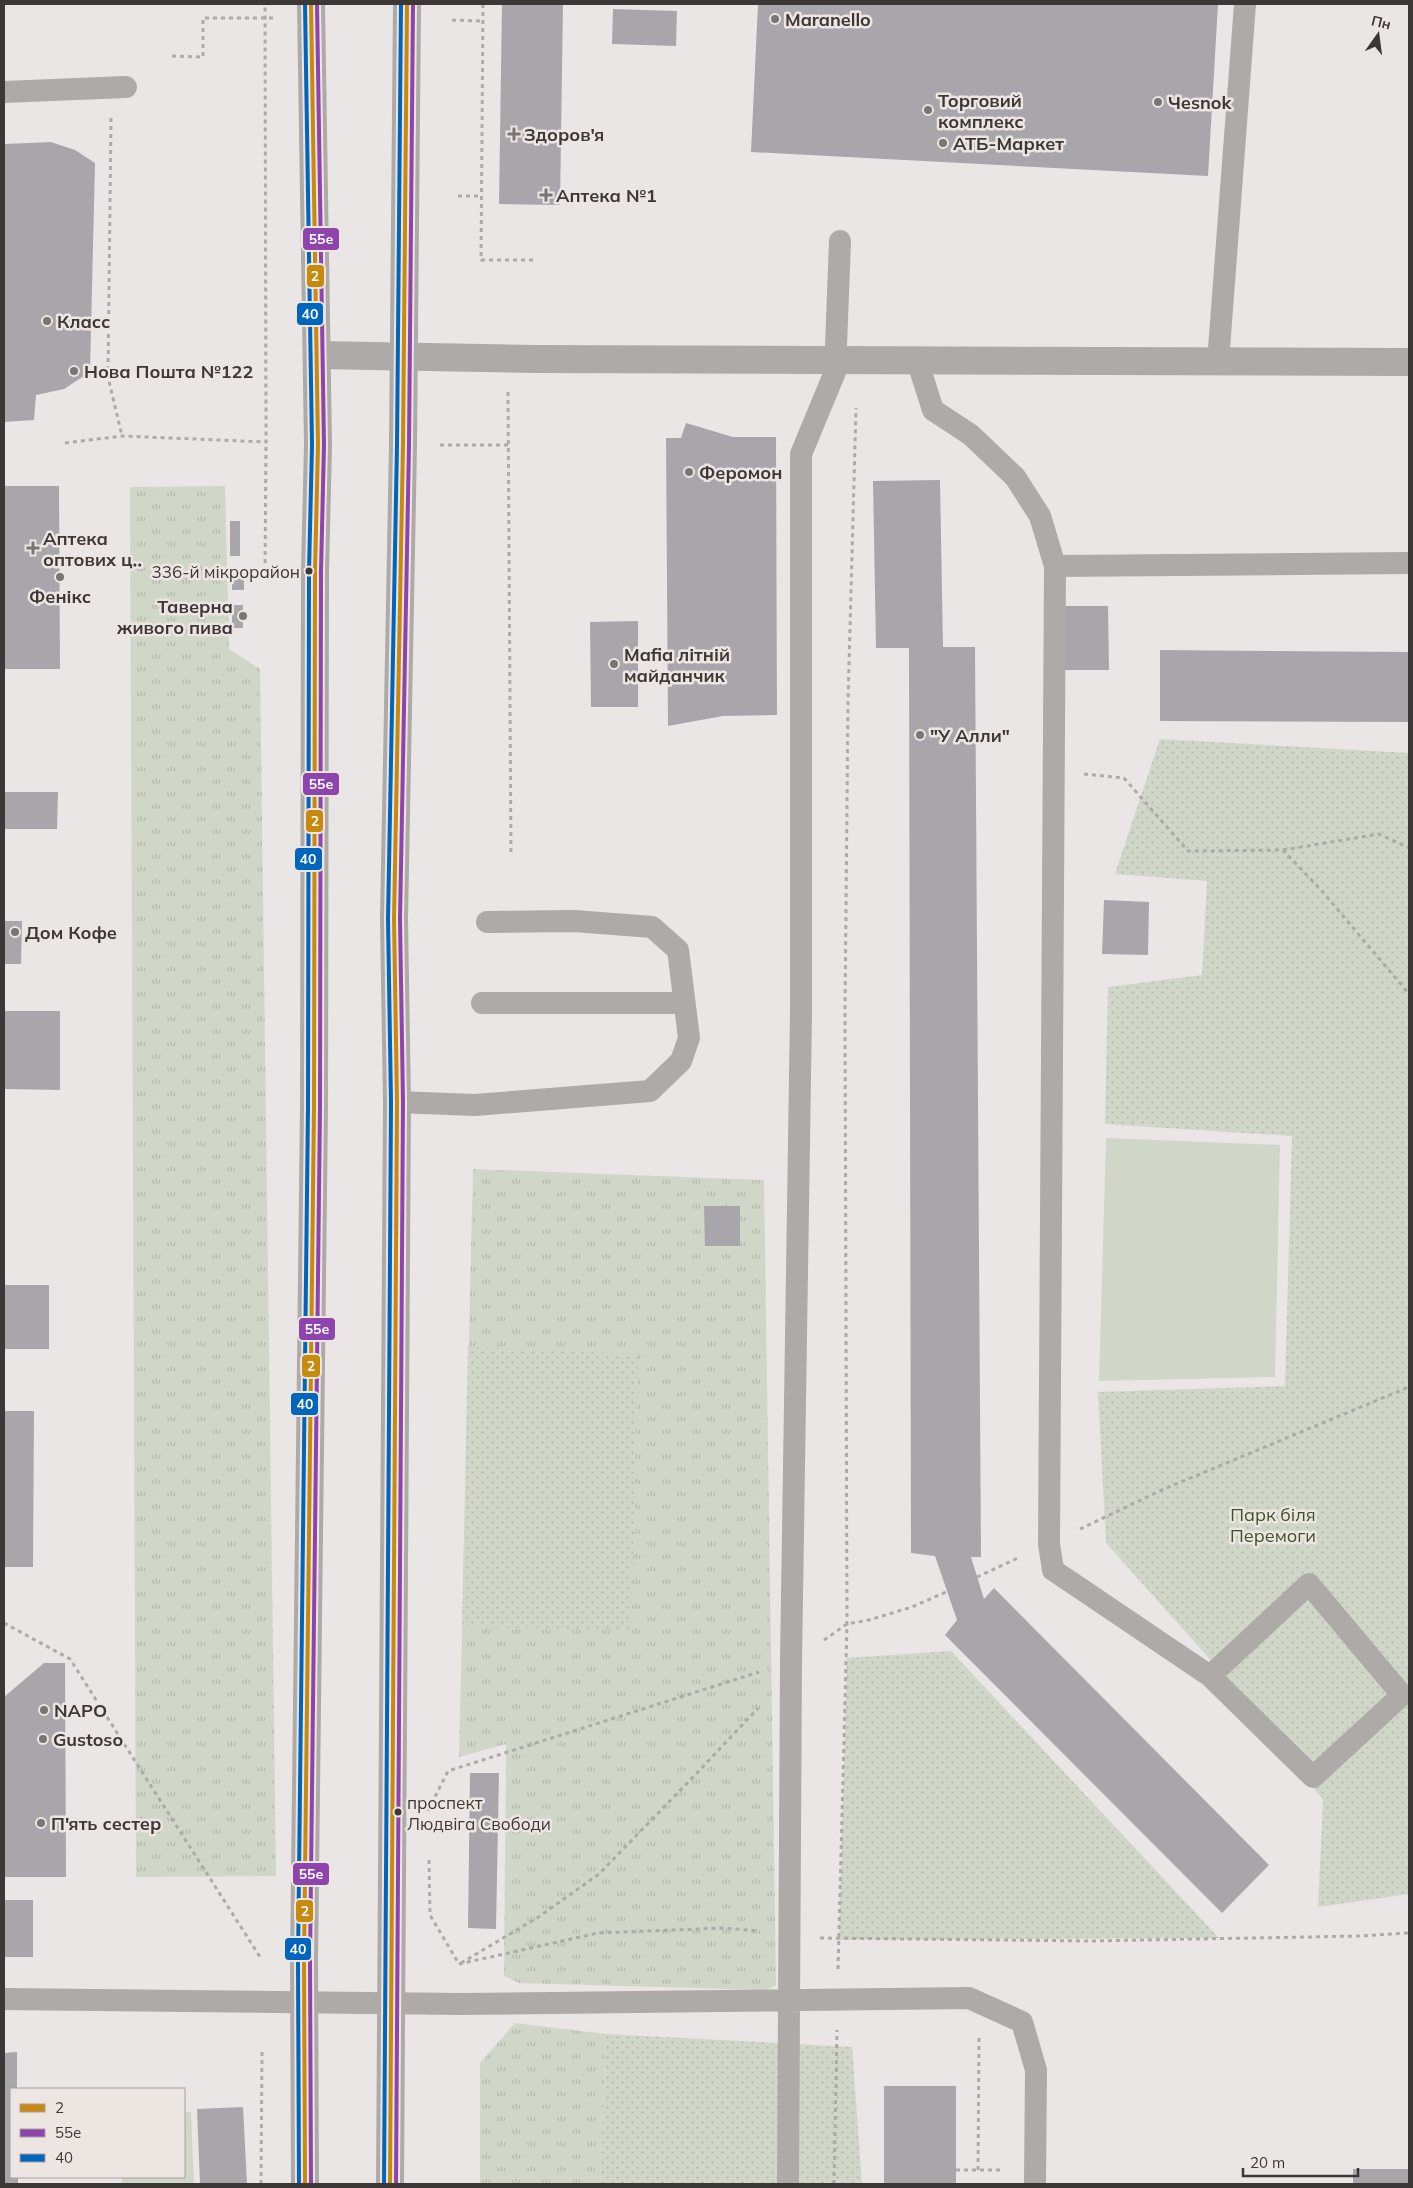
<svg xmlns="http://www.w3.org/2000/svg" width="1413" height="2188" font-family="Mulish,sans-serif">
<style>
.grass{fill:url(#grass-tufts)}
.park{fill:url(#park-dots)}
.garden{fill:#d0d7c8}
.building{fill:#a9a6ab}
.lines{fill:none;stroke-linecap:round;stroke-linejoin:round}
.path{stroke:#adaaa8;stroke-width:3;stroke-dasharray:4 4;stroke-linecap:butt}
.lane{stroke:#aeaaa8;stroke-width:22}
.street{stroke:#aeaaa8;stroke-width:28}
.secondary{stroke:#aeaaa6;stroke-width:28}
.bus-1-casing{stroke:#ede5e2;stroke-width:8}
.bus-2-casing{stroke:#ede5e2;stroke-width:8}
.bus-3-casing{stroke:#ede5e2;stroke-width:8}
.bus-1{stroke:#c88a0e;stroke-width:4}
.bus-2{stroke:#8e44ad;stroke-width:4}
.bus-3{stroke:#0065bd;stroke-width:4}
.poi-dot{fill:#787574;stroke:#ede5e2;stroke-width:2}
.bus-dot{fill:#3b3837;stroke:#ede5e2;stroke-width:2}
.labels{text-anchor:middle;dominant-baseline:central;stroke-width:5;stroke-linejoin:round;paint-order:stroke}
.bus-label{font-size:17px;fill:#3b3837;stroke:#ede5e2;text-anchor:end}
.poi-label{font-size:18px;font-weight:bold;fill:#3b3837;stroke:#ede5e2;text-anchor:start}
.park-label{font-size:18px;fill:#3c5329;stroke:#ede5e2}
.line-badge{stroke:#ede5e2;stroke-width:2}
.badge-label{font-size:14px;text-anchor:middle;font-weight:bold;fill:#fff}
</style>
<defs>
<pattern id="grass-tufts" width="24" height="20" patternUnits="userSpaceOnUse" patternTransform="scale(1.25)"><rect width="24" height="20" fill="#d0d7c8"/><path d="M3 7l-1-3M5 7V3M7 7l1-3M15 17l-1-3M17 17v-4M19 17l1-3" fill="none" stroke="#b4b9ac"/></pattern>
<pattern id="park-dots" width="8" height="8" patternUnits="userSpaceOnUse" patternTransform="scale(1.25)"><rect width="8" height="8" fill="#d0d7c8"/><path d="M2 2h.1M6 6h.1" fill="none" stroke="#b4b9ac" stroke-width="1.8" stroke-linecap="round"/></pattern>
</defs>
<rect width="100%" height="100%" fill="#eae6e5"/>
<path class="grass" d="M225,486L229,649L260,669L276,1876L136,1877L130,487Z
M473,1169L764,1180L776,1985L767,1990L519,1983L504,1976L506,1744L459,1757Z
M515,2023L606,2034L600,2184H480V2063Z"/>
<path class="park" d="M1160,739L1409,753V1894L1318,1907L1323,1800L1208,1657L1106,1543L1098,1392L1285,1386L1292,1136L1105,1124L1108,987L1202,975L1207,881L1115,874Z
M468,1347L638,1354L631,1630L462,1627Z
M951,1651L1219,1938L839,1940L847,1658Z
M606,2034L852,2047L862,2184H600Z"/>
<path class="garden" d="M1106,1138L1280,1145L1275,1377L1099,1381Z
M184,2112H191L194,2184H122V2177H184Z"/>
<path class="building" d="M502,4H563L560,205L499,204Z
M758,4H1218L1208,176L751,152Z
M613,9L677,11L676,46L612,44Z
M51,142L75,150L95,163L90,372L64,389L36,395L34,420L4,422V144Z
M686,423L733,437H776L777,715L723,716L668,726L666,438H681Z
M940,480L943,647H975L981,1557H971L984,1599L994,1588L1269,1865L1222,1913L945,1635L957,1620L935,1556L911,1553L909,648H876L873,481Z
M4,486H59L60,669H4Z
M230,521H240V556H230Z
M244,572V590H232V573Z
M232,605H243V628H232Z
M1058,606H1108L1109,670H1059Z
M638,621V707H591L590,622Z
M1160,650L1409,652V722L1160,721Z
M4,792H58L57,829H4Z
M1104,900L1149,902L1148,955L1102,954Z
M4,921H22L21,964H4Z
M4,1011H60V1090L4,1089Z
M704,1206H740V1246H705Z
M4,1285H49V1349H4Z
M4,1411H34L33,1567H4Z
M44,1663H65L66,1877H4V1697Z
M470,1773H499L496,1929L468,1928Z
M4,1900H33V1957H4Z
M17,2052V2089H11V2177H18V2184H4V2053Z
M884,2086H956V2184H884Z
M243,2107L247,2184H200L197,2109Z
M1353,2169H1409V2184H1353Z"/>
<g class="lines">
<path class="path" d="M483,4L481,260H533
M452,20L483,21
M172,56L203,57V18H275
M111,118L108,377L122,436
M458,196H482
M508,392L511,854
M65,443L122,436L266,442L265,4
M440,445H508
M265,571L266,442
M1084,774L1124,778L1188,851L1283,850L1322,891L1409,994
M1283,850L1379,834L1409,848
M1080,1529L1164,1489L1409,1387
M977,1577L1020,1557
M4,1623L70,1659L262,1960
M824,1640L847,1624L869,1620L912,1607L946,1592
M428,1811L448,1771L759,1672
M429,1860L430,1915L459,1964
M820,1938L1090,1941L1360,1936L1409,1933
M461,1963L537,1918L599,1874L698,1772L758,1708
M459,1964L598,1933L723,1928L759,1931
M838,1969L847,1624L845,1012L848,701L856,408
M956,2170H1003
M978,2170L979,2038
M261,2184L262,2051
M834,2184L837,2030"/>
<path class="lane" d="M4,92L126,87
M917,360L933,410L971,435L1015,477L1040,516L1055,566L1409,563
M1218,362L1245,4
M1055,566L1049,1544L1053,1570L1210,1676L1313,1777L1402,1695L1309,1584L1210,1676
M482,1003H683
M397,1102L475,1105L650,1091L681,1061L689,1038L678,950L652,927L574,921L487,922
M4,1999L461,2004L969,1998L1022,2022L1036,2070L1035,2184
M788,2184L791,1662L801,1012V454L835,372L840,241"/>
<path class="street" d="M317,355L537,359L1409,362"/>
<path class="secondary" d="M305,2184L304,1961L314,1107L315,571L318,445L311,4
M390,2184L397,1102L394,919L403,445L407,4"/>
<defs>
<path id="bus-1" d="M305,2184L304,1961L314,1107L315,571L318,445L311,4
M390,2184L397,1102L394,919L403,445L407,4"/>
<path id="bus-2" d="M311,2184L310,1961L320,1107L321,571L324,445L317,4
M396,2184L403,1102L400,919L409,445L413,4"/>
<path id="bus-3" d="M299,2184L298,1961L308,1107L309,571L312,445L305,4
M384,2184L391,1102L388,919L397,445L401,4"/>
</defs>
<use href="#bus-1" class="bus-1-casing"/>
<use href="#bus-2" class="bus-2-casing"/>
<use href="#bus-3" class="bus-3-casing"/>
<use href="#bus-1" class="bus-1"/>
<use href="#bus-2" class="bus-2"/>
<use href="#bus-3" class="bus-3"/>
</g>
<g class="poi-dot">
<circle cx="775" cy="19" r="5"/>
<circle cx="1158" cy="102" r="5"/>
<circle cx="928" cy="110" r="5"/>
<path d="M511.5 126.5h5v5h5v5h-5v5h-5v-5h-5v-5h5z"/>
<circle cx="943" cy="143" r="5"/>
<path d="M543.5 187.5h5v5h5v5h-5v5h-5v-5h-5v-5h5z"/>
<circle cx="47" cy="321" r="5"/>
<circle cx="74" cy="371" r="5"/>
<circle cx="689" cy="472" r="5"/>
<path d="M30.5 540.5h5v5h5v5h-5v5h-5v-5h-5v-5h5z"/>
<circle cx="60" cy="577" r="5"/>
<circle cx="243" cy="616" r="5"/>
<circle cx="614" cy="664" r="5"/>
<circle cx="920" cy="735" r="5"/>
<circle cx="15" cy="932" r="5"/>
<circle cx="44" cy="1710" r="5"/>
<circle cx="43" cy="1739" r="5"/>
<circle cx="41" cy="1823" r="5"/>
</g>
<g class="bus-dot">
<circle cx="309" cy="571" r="4.5"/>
<circle cx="398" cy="1812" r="4.5"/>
</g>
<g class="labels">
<g class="bus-label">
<text x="300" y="571">336-й мікрорайон</text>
<text x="407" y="1802" text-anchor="start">проспект<tspan x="407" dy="21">Людвіга Свободи</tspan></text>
</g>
<g class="poi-label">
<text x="785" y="19">Maranello</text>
<text x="938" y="100">Торговий<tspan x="938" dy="21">комплекс</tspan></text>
<text x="1168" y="102">Чеsnok</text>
<text x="524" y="134">Здоров'я</text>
<text x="953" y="143">АТБ-Маркет</text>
<text x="556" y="195">Аптека №1</text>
<text x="57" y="321">Класс</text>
<text x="84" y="371">Нова Пошта №122</text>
<text x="699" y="472">Феромон</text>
<text x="43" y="538">Аптека<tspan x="43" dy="21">оптових ц‥</tspan></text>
<text x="60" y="596" text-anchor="middle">Фенікс</text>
<text x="233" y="606" text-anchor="end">Таверна<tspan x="233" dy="21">живого пива</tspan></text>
<text x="624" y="654">Mafia літній<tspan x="624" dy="21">майданчик</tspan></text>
<text x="930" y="735">"У Алли"</text>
<text x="25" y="932">Дом Кофе</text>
<text x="54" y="1710">NAPO</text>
<text x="53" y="1739">Gustoso</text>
<text x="51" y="1823">П'ять сестер</text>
</g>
<g class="park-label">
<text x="1273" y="1514">Парк біля<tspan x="1273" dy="21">Перемоги</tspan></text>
</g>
</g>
<g class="line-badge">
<rect x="302" y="227" width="38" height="24" rx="5" fill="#8e44ad"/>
<rect x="306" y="264" width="19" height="24" rx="5" fill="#c88a0e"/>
<rect x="296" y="302" width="28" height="24" rx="5" fill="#0065bd"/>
<rect x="302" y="772" width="38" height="24" rx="5" fill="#8e44ad"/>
<rect x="305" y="809" width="19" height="24" rx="5" fill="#c88a0e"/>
<rect x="294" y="847" width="29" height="24" rx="5" fill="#0065bd"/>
<rect x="298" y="1317" width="38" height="24" rx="5" fill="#8e44ad"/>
<rect x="301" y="1354" width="20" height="24" rx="5" fill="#c88a0e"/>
<rect x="290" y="1392" width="29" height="24" rx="5" fill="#0065bd"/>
<rect x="292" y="1862" width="38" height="24" rx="5" fill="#8e44ad"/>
<rect x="295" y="1899" width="19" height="24" rx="5" fill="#c88a0e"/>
<rect x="284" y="1937" width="28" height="24" rx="5" fill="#0065bd"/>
</g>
<g class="badge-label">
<text x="321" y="244">55е</text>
<text x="315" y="281">2</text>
<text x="310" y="319">40</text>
<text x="321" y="789">55е</text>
<text x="315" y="826">2</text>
<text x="308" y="864">40</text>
<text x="317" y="1334">55е</text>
<text x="311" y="1371">2</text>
<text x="305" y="1409">40</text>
<text x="311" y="1879">55е</text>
<text x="305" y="1916">2</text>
<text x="298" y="1954">40</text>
</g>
<rect width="1413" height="2188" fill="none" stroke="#3b3837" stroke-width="10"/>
<rect x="10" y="2088" width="175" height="90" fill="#ede5e2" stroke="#a6a09e"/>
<rect x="20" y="2104" width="25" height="8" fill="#c88a0e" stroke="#a6a09e"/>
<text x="55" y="2113" font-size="15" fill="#3b3837">2</text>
<rect x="20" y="2129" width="25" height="8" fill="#8e44ad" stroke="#a6a09e"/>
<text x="55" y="2138" font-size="15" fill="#3b3837">55е</text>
<rect x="20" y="2154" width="25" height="8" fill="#0065bd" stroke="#a6a09e"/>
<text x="55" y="2163" font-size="15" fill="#3b3837">40</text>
<g transform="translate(1378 35) rotate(14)" stroke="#ede5e2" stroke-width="4" paint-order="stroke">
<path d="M0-4L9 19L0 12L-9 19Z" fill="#3b3837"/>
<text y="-8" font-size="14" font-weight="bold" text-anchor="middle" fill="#3b3837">Пн</text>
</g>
<path d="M1243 2168v8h115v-8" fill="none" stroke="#3b3837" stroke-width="2.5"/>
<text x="1250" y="2168" font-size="15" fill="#3b3837" stroke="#ede5e2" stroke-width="4" paint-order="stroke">20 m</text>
</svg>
